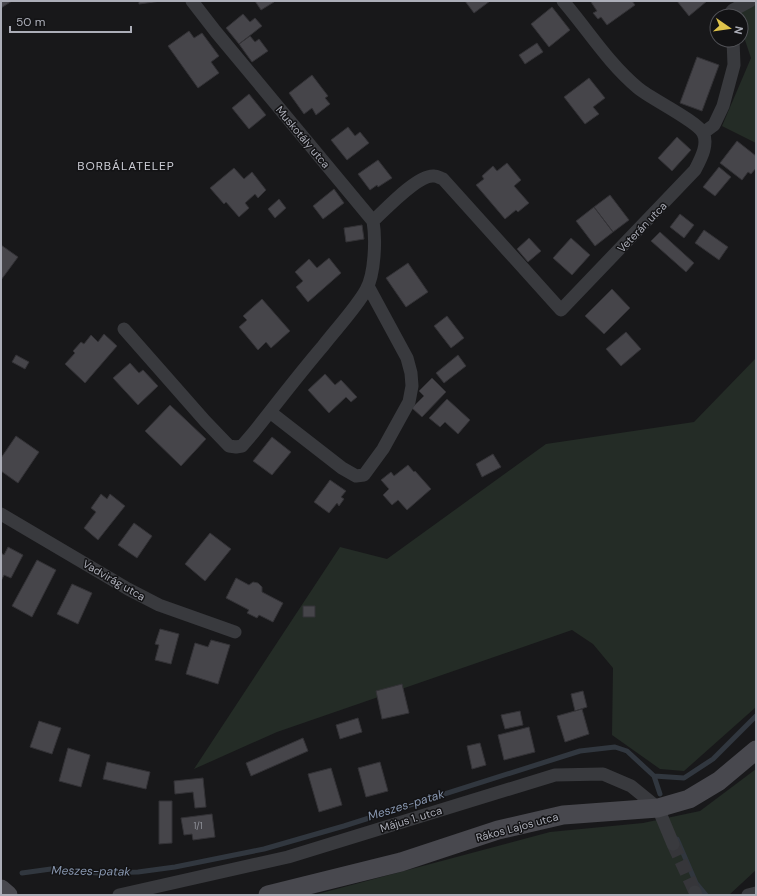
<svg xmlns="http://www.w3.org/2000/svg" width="757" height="896" font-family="'DM Sans',sans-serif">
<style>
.green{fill:#242c26}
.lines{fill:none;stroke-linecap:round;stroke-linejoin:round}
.stream{stroke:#31373f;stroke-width:5}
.building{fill:#46454a;stroke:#333236}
.street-tunnel{stroke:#36363a;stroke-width:13;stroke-dasharray:13 6;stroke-linecap:butt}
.street{stroke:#393a3e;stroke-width:13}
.secondary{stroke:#48484e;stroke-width:19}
.labels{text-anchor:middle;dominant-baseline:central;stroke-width:3;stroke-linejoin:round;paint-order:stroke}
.number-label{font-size:9px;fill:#92949c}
.street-label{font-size:11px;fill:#acaeb8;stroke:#131315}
.neighbourhood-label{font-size:12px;letter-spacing:1px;fill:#cccdd5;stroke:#131315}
.water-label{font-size:12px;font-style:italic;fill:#8796af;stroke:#131315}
</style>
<rect width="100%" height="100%" fill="#18181a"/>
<path class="green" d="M756,3V143L722,126L751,58L741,28V16H737L736,14Z
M756,358V707L684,771L660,769L612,735L613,668L593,644L572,630L277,732L194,769L340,547L387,559L546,444L694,422Z
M756,769V870L729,895H314L550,832L643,823L700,811Z"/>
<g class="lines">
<path class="stream" d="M654,776L660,794
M677,839L696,883L706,895
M22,873L51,869L98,873L138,872L175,867L264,849L344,826L580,751L615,747L627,751L654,776L684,778L713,759L756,716"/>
</g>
<path class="building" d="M1,1H12L1,8Z
M139,1H161L139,4Z
M255,1H273L274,2L261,10Z
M465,1H490L474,13Z
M593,1H632L635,5L607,25L601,17L598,19L593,13L597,11L591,2Z
M677,1H707L689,16Z
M552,7L570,30L549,47L531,24Z
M243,14L250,22L255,18L262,26L239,44L226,28Z
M189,31L194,38L202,33L219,56L211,62L219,73L198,88L168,46Z
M250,36L255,42L259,39L268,51L252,62L239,44Z
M537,43L543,52L525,64L519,55Z
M697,57L719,65L702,111L680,103Z
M312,75L328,96L325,98L330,104L316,115L312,108L304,114L289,93Z
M589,78L605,98L593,107L599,114L585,124L564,97Z
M249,94L266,115L249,129L232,108Z
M348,127L355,136L360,132L369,143L347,160L331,140Z
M677,137L691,150L672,171L658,158Z
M737,141L756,156V168L751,174L748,172L742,180L720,163Z
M378,160L392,178L378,187L377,185L370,190L358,174Z
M507,163L521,180L514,186L529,203L518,212L516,210L505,219L476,185L484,179L482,176L493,166L497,171Z
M719,167L731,177L715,196L703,187Z
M234,168L244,179L252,172L266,190L258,198L255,194L245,203L249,208L239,217L226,202L224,204L210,188Z
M334,189L344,203L323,219L313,206Z
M610,195L629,220L613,232L594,207Z
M279,199L286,208L275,218L268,209Z
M594,207L613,232L595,246L576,221Z
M680,214L694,225L684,238L670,227Z
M362,225L364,239L346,242L344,228Z
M704,230L728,247L719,260L695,243Z
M660,232L694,263L686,272L651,241Z
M529,238L541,251L528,262L517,249Z
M571,238L590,255L572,275L553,258Z
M1,245L18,257L1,280Z
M329,258L341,273L308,302L296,287L303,281L295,272L309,259L317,268Z
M408,263L428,292L406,307L386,278Z
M612,289L630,308L604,334L585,316Z
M262,299L290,331L271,348L266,342L258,350L239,327L247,320L243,316Z
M447,316L464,338L451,348L434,326Z
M626,332L641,349L621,366L606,349Z
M104,334L117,346L85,383L65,364L75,353L73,351L81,342L84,344L91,335L98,342Z
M16,355L29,362L25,369L12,362Z
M458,355L466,366L444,383L436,373Z
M130,363L139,373L143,370L158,386L138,405L113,378Z
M325,374L335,385L341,380L357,397L351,402L346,397L329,413L308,390Z
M432,378L446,392L422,417L412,408L424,396L419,391Z
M447,399L470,420L458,434L445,422L440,427L429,418Z
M170,405L206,439L181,466L145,431Z
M16,436L39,452L18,483L1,471V458Z
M272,437L291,452L272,475L253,461Z
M493,454L501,467L482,477L476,464Z
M408,465L414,472L415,471L431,489L407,510L398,500L392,505L383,495L389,489L381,480L391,472L394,476Z
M330,480L346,491L341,497L344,499L339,506L337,503L329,513L314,502Z
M101,494L107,499L110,494L125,506L98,540L84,528L96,512L91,508Z
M134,523L152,536L137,558L118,545Z
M210,533L231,549L205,581L185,564Z
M8,547L23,555L11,578L4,575L1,581V553L4,555Z
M37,560L56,570L32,617L12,606Z
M236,578L249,585L253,582L258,583L262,587V592L283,603L273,622L259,615L257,618L247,613L249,610L226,598Z
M72,584L92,593L78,624L57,614Z
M303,606H315V617H303Z
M160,629L179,634L171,664L155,660L159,645L155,644Z
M211,640L230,645L218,684L186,674L195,643L208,647Z
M402,684L409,713L382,719L376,691Z
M583,691L587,707L575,711L571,694Z
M582,709L589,734L565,742L557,716Z
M520,711L523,725L505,729L501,715Z
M358,718L362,732L340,739L336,725Z
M39,721L61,728L52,754L30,747Z
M529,727L535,752L504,760L498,735Z
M303,738L308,751L251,776L246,763Z
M480,743L486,765L472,769L467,746Z
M68,748L90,755L81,787L59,781Z
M107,762L150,772L146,789L103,779Z
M380,762L388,791L366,797L358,768Z
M331,768L342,805L319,812L308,774Z
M203,778L206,807L195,808L193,792L175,794L174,781Z
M159,801H172V843L159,844Z
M212,814L215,837L193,840L192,834L184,835L181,818Z"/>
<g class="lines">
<path class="street-tunnel" d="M673,844L695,892"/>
<path class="street" d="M728,16L733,10L750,1
M703,133L714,125L723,106L734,65L733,40
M373,221C385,210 418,174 434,176C437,176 440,178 443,179L561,310L695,170C700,160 709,145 703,133C697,121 651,99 638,88C608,63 588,30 563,1
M124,329L205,421L229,446L236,447L242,446L254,432C277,403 299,374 323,346C336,329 356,308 366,290C375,274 376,239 373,221L216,32L192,1
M270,412L342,468L356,476L364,475L383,449L409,402L412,386L411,373L407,358L368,286
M1,514L128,589L159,605L235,632
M695,892L696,895
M119,895L288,857L555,775L603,774L631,786L658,808L673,844
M748,895L756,893"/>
<path class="secondary" d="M1,889L8,895
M268,895L401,862L498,830L563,815L658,808L689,799L719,781L756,750"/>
</g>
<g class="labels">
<g class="number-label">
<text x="198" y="826">1/1</text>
</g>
<g class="street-label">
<text transform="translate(303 137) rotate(50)">Muskotály utca</text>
<text transform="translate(642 227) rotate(-46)">Veterán utca</text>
<text transform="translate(114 580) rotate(30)">Vadvirág utca</text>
<text transform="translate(411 819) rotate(-17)">Május 1. utca</text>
<text transform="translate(517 827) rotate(-15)">Rákos Lajos utca</text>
</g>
<g class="neighbourhood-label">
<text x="126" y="166">BORBÁLATELEP</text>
</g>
<g class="water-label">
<text transform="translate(406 805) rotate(-17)">Meszes-patak</text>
<text transform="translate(91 871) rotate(1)">Meszes-patak</text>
</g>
</g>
<rect width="757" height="896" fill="none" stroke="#acaeb8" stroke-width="4"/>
<g transform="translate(729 28) rotate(103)"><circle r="19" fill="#131315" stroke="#505156"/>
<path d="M0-3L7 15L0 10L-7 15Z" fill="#dfc34b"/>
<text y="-6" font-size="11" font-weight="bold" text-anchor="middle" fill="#acaeb8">N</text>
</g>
<path d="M10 26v6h121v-6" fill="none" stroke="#acaeb8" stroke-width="2"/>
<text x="16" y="26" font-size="12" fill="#acaeb8" stroke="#131315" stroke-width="3" paint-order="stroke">50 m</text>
</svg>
